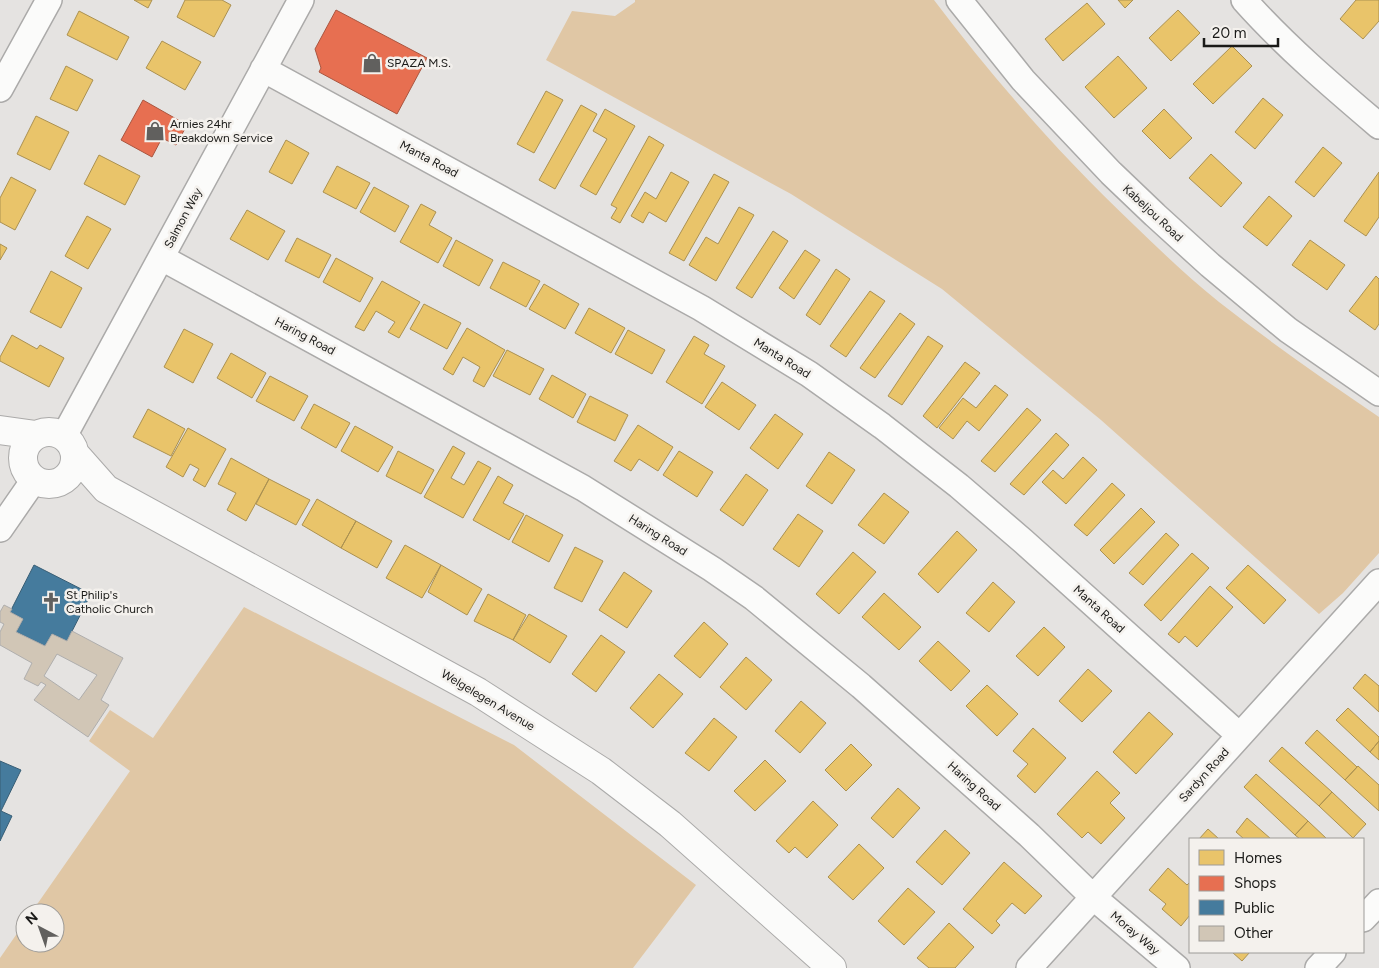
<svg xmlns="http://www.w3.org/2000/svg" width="1379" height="968" font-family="Figtree,sans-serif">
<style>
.green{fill:#e0c7a5}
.homes{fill:#e9c46a;stroke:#ab9151}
.shops{fill:#e76f51;stroke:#aa5640}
.public{fill:#457b9d;stroke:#385e75}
.building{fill:#d1c6b6;stroke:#afaead;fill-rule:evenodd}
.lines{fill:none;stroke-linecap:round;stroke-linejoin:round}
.minor-casing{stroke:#abaaa9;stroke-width:28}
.tertiary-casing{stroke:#abaaa9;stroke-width:30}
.minor{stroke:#fbfbfa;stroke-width:25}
.tertiary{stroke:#fbfbfa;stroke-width:28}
.labels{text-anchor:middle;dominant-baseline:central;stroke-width:5;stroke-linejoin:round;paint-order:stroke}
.poi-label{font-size:12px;fill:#1a1a18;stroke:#f4f1ed;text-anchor:start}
.street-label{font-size:12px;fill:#1a1a18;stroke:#f4f1ed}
</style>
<rect width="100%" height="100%" fill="#e5e3e1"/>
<path class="green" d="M635,0H934C995,81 1062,157 1135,226C1162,252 1190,279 1219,302C1271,343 1325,380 1379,417V553L1343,593L1319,614L1101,420L942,289L791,194L546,60L572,11L615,16L635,2Z
M244,607L514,745L696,885L633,968H0V958L25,922V943H55V913H31L130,771L89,741L110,710L153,738Z"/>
<path class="homes" d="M134,0H152L148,8Z
M185,0H222L231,5L214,37L177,17Z
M1118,0H1133L1125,8Z
M1356,0H1379V21L1363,39L1340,19Z
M1087,3L1105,24L1063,61L1045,39Z
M1178,10L1200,33L1171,61L1149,38Z
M79,11L129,37L117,60L67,35Z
M162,41L201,62L185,90L146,68Z
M1232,46L1252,66L1213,104L1193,84Z
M1118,56L1147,88L1114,118L1085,87Z
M66,66L93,80L77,111L50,99Z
M546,91L563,100L534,153L517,144Z
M1263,98L1283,115L1255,149L1235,132Z
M581,105L597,114L555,189L539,180Z
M605,109L635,126L596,195L580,186L607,139L593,131Z
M1164,109L1192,138L1170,159L1142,131Z
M36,116L69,132L50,170L17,154Z
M649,136L664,145L620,223L611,218L617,208L611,205Z
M286,140L309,153L292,184L269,172Z
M1323,147L1342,163L1314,197L1295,182Z
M1211,154L1242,183L1221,207L1189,178Z
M99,155L140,176L125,205L84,184Z
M337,166L370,183L356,209L323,192Z
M671,172L689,182L666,222L649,212L643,223L631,216L645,192L656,199Z
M1379,172V217L1366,236L1344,221Z
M714,174L729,182L684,261L669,253Z
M11,177L36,190L15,230L0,222V198Z
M374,187L409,206L395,232L360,212Z
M1269,196L1292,216L1267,246L1243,227Z
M421,204L436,212L429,225L452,238L438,263L400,242Z
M739,207L754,215L716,281L689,265L706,237L718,244Z
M247,210L285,231L268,260L230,239Z
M87,216L111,229L88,269L65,256Z
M773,231L788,241L752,298L736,288Z
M297,238L331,255L319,278L285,261Z
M456,240L493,260L479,286L443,266Z
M1310,240L1345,265L1327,290L1292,265Z
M0,244L7,248L0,260Z
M805,250L820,260L794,299L779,288Z
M336,258L373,278L360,302L323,282Z
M503,262L540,281L526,307L490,288Z
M836,269L850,279L820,325L806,315Z
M51,271L82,288L61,328L30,312Z
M1376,276L1379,279V324L1375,330L1349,311Z
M382,281L420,302L399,338L388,332L395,322L376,311L364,331L355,327Z
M544,284L579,304L565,329L529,309Z
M870,291L885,301L846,357L830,346Z
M424,304L461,323L447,349L410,329Z
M589,308L625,328L611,353L575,333Z
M900,313L915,324L875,378L860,368Z
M467,328L505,350L484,387L473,381L480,367L463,357L453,375L443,369Z
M184,329L213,344L193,383L164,367Z
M628,330L665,350L652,374L615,354Z
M12,335L37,349L40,345L64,358L49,387L0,361V357Z
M694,336L709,345L704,354L725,366L702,404L666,382Z
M928,336L943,346L902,405L888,396Z
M507,350L544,369L530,395L493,376Z
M231,353L266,373L252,398L217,378Z
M965,362L980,373L937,428L923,416Z
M552,375L586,394L573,418L539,399Z
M270,376L308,396L294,421L256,401Z
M722,382L756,405L739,430L705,407Z
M995,385L1008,395L979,431L967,421L953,439L939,428L963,398L976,408Z
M590,396L628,415L615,441L577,422Z
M314,404L350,423L336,448L301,428Z
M1027,408L1041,420L995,472L981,461Z
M148,409L185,429L171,456L133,437Z
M775,414L803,434L778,469L750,448Z
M638,425L673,447L658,471L639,459L631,471L614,461Z
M355,426L393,447L378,472L341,451Z
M188,428L226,449L205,487L193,480L199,469L190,464L183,477L166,467Z
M1056,433L1069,445L1024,495L1010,484Z
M453,446L465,453L451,478L464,485L478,461L491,468L463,518L424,497Z
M398,451L434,470L421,494L386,476Z
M679,451L713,472L697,497L663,475Z
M829,452L855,470L832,504L806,486Z
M1083,457L1097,470L1066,504L1042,482L1053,470L1063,479Z
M231,458L269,479L246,521L227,510L236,493L218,484Z
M746,474L768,490L743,526L720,510Z
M498,476L513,485L503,503L524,514L509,540L473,520Z
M269,479L310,500L296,525L256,504Z
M1112,483L1125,495L1087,536L1074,525Z
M884,493L909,512L884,544L858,525Z
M317,499L356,521L341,548L302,525Z
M1141,508L1155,522L1114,564L1100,550Z
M798,514L823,531L799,567L773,549Z
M526,515L563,535L549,562L512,542Z
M356,521L392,541L377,568L341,548Z
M957,531L977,550L938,593L918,574Z
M1166,533L1179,545L1143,585L1129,573Z
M405,545L441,565L422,598L386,578Z
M575,547L603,561L582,602L554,588Z
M853,552L876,572L839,614L816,594Z
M1192,553L1209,568L1161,621L1144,605Z
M441,565L482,589L467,615L428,592Z
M1248,565L1286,600L1264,624L1226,588Z
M624,572L652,591L627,628L599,610Z
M993,582L1015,602L989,632L966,613Z
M1210,586L1233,607L1197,647L1185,636L1179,643L1168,634Z
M884,593L921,627L899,650L862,617Z
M488,594L526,615L513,640L474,621Z
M529,614L567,636L550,663L513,640Z
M704,622L728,644L700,678L674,656Z
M1044,627L1065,647L1038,676L1016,656Z
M601,635L625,652L596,692L572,674Z
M938,641L970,671L951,691L919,661Z
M746,657L772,680L746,710L720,687Z
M1088,669L1112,691L1082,722L1059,701Z
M659,674L683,694L653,728L630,708Z
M1365,674L1379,686V712L1353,688Z
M987,685L1018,714L997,736L966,706Z
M801,701L826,723L800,753L775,731Z
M1348,708L1379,737V741L1370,752L1336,720Z
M1149,712L1173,734L1136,774L1113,752Z
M714,718L737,737L709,771L685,753Z
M1033,728L1066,758L1035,793L1017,776L1028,764L1013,751Z
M1317,730L1357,767L1345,780L1305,743Z
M1379,741V760L1370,752Z
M851,744L872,765L846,791L825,770Z
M1282,747L1332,792L1319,806L1269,761Z
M765,760L786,781L755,811L734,791Z
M1358,766L1379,785V811L1345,780Z
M1097,771L1120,793L1110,803L1125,818L1101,844L1088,832L1082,838L1057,814Z
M1256,774L1308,821L1295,835L1244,787Z
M898,788L920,808L893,838L871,818Z
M1332,792L1366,824L1353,838L1319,806Z
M813,801L838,825L807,858L795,847L789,853L776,841Z
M1247,818L1271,839H1244L1236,832Z
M1308,821L1327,839H1300L1295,835Z
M1208,829L1219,839H1199Z
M945,830L970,853L942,885L916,862Z
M859,844L884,868L853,900L828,877Z
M1004,862L1042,896L1025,914L1012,903L996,921L1000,925L992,934L963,909Z
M1168,868L1187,885L1190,882V915L1181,926L1162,909L1166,904L1149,890Z
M908,888L935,912L904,945L878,921Z
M949,923L974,947L955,968H929L917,958Z
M1232,952H1250L1242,961Z"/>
<path class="shops" d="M336,10L427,58L397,114L319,72L321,68L315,49Z
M143,100L187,125L176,145L162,138L152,157L121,140Z"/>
<path class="public" d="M34,565L91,594L67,641L52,634L45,646L16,632L23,619L10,612Z
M0,761L21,770L1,811L12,816L0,841Z"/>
<path class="building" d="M4,605L12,609L10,612L23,619L16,632L45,646L52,634L67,641L72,631L123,658L101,700L109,705L88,737L34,700L46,685L41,682L38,686L24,679L32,663L0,645V632L4,624L0,622V612ZM57,654L97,675L79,700L44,676Z"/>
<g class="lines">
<defs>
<path id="minor" d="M959,0L1023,80L1111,173L1155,215L1210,265L1288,330L1379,393
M1244,0C1285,46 1332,86 1379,126
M263,69L701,308L809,374L882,426L959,486L1023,541L1239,735
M0,89L49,0
M162,258L583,488L712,569L754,598L861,686L1029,835L1093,897L1177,968
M64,436L301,0
M0,529L34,480
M1363,919L1379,902
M1029,968L1379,582
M1318,968L1333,952"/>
<path id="tertiary" d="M0,430L36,435
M23 458a26 26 0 1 1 52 0a26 26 0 1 1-52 0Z
M75,454L106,489L478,692L601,771L670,824L832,968"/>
</defs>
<use href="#minor" class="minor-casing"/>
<use href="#tertiary" class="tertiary-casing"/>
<use href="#minor" class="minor"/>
<use href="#tertiary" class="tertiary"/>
</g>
<defs>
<symbol id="shop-bare" viewBox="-9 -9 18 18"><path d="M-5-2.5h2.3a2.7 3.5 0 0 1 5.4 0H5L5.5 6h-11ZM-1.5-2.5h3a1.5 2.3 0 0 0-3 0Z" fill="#61605e" stroke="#f4f1ed" stroke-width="2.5" paint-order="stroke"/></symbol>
<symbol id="church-bare" viewBox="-9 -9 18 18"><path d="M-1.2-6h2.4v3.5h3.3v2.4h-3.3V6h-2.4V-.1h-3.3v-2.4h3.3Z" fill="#61605e" stroke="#f4f1ed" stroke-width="2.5" paint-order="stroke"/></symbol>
</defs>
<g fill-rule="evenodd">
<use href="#shop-bare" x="358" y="49" width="28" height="28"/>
<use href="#shop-bare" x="141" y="117" width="28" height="28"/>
<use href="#church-bare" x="37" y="588" width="28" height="28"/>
</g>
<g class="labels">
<g class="poi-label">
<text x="387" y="63">SPAZA M.S.</text>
<text x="170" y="124">Arnies 24hr<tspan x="170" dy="14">Breakdown Service</tspan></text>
<text x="66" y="595">St Philip's<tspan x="66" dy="14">Catholic Church</tspan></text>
</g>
<g class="street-label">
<text transform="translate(429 159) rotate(28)">Manta Road</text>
<text transform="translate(1153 213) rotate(43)">Kabeljou Road</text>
<text transform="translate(183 218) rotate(-62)">Salmon Way</text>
<text transform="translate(305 336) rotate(28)">Haring Road</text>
<text transform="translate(782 358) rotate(32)">Manta Road</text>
<text transform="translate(658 535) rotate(32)">Haring Road</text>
<text transform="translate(1099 609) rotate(42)">Manta Road</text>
<text transform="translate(488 700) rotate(31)">Welgelegen Avenue</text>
<text transform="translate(1204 775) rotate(-48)">Sardyn Road</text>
<text transform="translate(974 786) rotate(42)">Haring Road</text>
<text transform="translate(1135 933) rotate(40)">Moray Way</text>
</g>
</g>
<rect x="1189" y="838" width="175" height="115" fill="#f4f1ed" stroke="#9d9b98"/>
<rect x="1199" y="850" width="25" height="15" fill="#e9c46a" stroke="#9d9b98"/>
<text x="1234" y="863" font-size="15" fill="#1a1a18">Homes</text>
<rect x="1199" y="876" width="25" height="15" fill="#e76f51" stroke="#9d9b98"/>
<text x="1234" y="888" font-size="15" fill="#1a1a18">Shops</text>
<rect x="1199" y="900" width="25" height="15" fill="#457b9d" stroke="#9d9b98"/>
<text x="1234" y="913" font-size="15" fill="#1a1a18">Public</text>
<rect x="1199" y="926" width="25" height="15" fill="#d1c6b6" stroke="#9d9b98"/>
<text x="1234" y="938" font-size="15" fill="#1a1a18">Other</text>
<g transform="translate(40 928) rotate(319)"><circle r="24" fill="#f4f1ed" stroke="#9d9b98"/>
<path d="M0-4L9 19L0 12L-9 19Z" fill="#61605e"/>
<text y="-8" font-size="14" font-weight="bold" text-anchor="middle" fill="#1a1a18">N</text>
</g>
<path d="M1204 38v8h74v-8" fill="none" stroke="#1a1a18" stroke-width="2.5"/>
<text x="1212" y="38" font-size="15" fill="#1a1a18" stroke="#f4f1ed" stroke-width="4" paint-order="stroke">20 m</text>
</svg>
